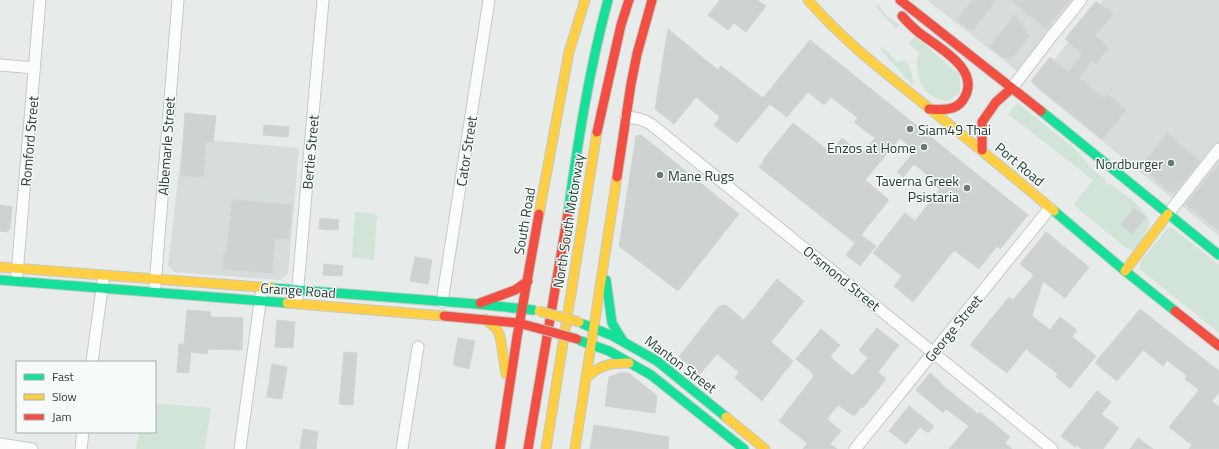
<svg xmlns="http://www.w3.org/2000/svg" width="1219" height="449" font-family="'Titillium Web',sans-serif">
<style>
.built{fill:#d6ddda}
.green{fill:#d2e3d7}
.building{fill:#ced3d1;stroke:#d0d5d3}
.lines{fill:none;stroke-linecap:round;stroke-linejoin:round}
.street-casing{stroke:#c4c9c7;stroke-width:13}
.fast-casing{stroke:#c3c9c7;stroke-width:11}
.slow-casing{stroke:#c3c9c7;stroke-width:11}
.jam-casing{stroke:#c3c9c7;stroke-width:11}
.street{stroke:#fbfcfc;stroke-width:11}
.fast{stroke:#16e098;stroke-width:9}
.slow{stroke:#ffcf43;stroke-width:9}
.jam{stroke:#f24e42;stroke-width:9}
.slow-bridge-casing{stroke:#c3c9c7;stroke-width:11;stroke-linecap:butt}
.jam-bridge-casing{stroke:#c3c9c7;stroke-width:11;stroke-linecap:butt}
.slow-bridge{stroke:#ffcf43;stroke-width:9}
.jam-bridge{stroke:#f24e42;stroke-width:9}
.poi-dot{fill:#6a7b76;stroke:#f6faf8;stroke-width:1.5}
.labels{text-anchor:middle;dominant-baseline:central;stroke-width:3;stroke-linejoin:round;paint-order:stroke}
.poi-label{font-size:14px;fill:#263e37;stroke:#f6faf8;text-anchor:end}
.street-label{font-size:14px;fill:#263e37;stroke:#f6faf8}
</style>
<rect width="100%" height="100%" fill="#e7ecea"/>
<path class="built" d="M927,0H1074L1017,71Z
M1103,0H1219V236L1033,85Z
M183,138L299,148L288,274L280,280L174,272L168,265Z"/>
<path class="green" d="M878,4L889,18L899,24L896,29L875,6Z
M915,36L960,75V93L947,101C927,98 921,88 917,69C916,62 916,60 919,53L909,44Z
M882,46L897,62L904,60C912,66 912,75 913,84L912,85L880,49Z
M1017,103L1074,148L1093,170L1106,180V184L1109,183C1118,190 1152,211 1149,224C1147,232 1140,244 1136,252L1124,246L1076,207L1074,204L1093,180L1008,114Z
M355,212L377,214L374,260L352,257Z
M1171,227L1219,265V333L1140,269V262L1167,229Z
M155,403L211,408L205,449H136L139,432H155Z"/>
<path class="building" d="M720,0H757L766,6L746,32L734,23L728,30L708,15Z
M973,0H996L972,31L957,19Z
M1011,0H1070L1046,29Z
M1096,1L1113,14L1095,36L1109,48L1096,64L1092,61L1079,78L1104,98L1107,94L1126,110L1102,139L1031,81L1050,57L1068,72L1083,54L1065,39Z
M1015,15L1029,36L1016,54L1010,57H1002L990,46Z
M668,29L718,70L721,66L763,98L810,40L1028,215L1000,249L997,246L979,269L954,250L913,302L894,286L902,276L873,253L905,213L915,221L940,189L930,182L932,179L914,164L903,177L897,172L915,151L900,138L865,180L889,200L861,235L876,246L860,266L846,255L855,243L759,167L764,161L763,160L793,123L830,152L842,138L861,154L875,138L854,122L858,118L831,97L824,105L808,92L787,117L770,104L737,143L714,125L720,117L696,97L674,124L655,109Z
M185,113L216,116L213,142H206L203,177L181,175Z
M264,125L289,127L288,137L263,135Z
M1167,134L1200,161L1176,191L1170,192L1141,166Z
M641,135L739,214L678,291L619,246L636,136Z
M1219,164V230L1186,204Z
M232,200L292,205L289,239L275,238L272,273L223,269L224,253H227Z
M0,205L12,207L10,229L7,232L0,231Z
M1134,208L1146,217L1132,234L1121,225Z
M320,218L339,220L338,230L319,229Z
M1046,232L1089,267L1065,298L1043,281L1032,316L1050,330L1060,317L1077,330L1072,337L1096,356L1070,388L1056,377L1058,374L1026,349L1007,373L970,345L1009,297L1013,300L1034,275L1020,264Z
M415,257L432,260L428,284L410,281Z
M324,264L343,266L342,276L323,275Z
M777,279L804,301L771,342L793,361L762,401L735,378L739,372L717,354L700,374L679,357L719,306L726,305L744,320Z
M1140,309L1219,371V392L1212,401L1219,407V449H1189L1192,445L1169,427L1199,390L1185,379L1187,376L1167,360L1163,366L1143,350L1117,381L1095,363Z
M187,310L211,312L210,317L243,318L242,350L208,349L207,354L191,352L189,373L177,372L179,344H184Z
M277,320L295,322L293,348L275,347Z
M877,328L899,345L878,372L886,379L863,408L862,406L854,416L838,405L827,419L841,431L830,444L837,449H803L807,443L779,421L814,376L810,371L796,359L821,329L840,345L830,357L853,376L868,358L859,350Z
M458,338L475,341L469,369L453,365Z
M344,352L357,353L353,405L339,404Z
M272,364L287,367L282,399L267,397Z
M622,372L630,374L657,396L655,413L605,406L609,377Z
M930,373L941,383V384L978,414L980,412L1010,437L1005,443L1012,449H949L969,426L946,409L943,413L916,390Z
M1097,391L1111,402L1101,414L1119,428L1103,449H1082L1076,445L1075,447L1061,436Z
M909,406L934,426L928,433L920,427L906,444L889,431Z
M594,425L669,437L668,449H590Z
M303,429L318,432L316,449H300Z
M1138,438L1153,449H1130Z"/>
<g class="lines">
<defs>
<path id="street" d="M0,65L35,68
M1012,88L1051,37L1081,0
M626,117C636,118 644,119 652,125L1052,449
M1168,214L1219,149
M17,274L40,0
M155,286L178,0
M297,297L323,0
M442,302L489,0
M92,362L103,281
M0,444L32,449
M81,449L83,432
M240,449L261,295
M402,449L418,347
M855,449L1050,208"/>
<path id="fast" d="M1041,111L1219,255
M1054,211L1125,271L1175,311
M568,213C578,141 589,70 608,0
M0,280L287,303
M606,280L612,323L623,341
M272,288L476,304L533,310
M583,324L613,336L657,361L726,417
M581,341L609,351L651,375L744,449"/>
<path id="slow" d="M808,0C845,43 891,77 935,113C975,145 1015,178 1054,211
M539,214L569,52L585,0
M0,267L272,288
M1125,271L1168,214
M287,303L444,316
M485,319L496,328L500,336L506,374
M586,378C599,365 611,363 629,363
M726,417L765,449
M546,449L597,132
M575,449L617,177"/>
<path id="jam" d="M900,0L1041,111
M902,16C909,24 916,31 925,37C943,50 982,72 963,100C956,111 941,110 929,109
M597,132L621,25L629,0
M982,150V122L996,102L1012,88
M617,177L631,84L637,54L652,0
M480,303L515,290L528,281
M1175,311L1219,346
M444,316L518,323L537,328
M500,449L517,337L539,214
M528,449L568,213"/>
</defs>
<use href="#street" class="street-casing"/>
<use href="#fast" class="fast-casing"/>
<use href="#slow" class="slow-casing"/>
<use href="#jam" class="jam-casing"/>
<use href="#street" class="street"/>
<use href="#fast" class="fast"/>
<use href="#slow" class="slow"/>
<use href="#jam" class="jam"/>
<defs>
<path id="slow-bridge" d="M539,311L579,322"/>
<path id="jam-bridge" d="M537,328L577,339"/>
</defs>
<use href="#slow-bridge" class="slow-bridge-casing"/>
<use href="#jam-bridge" class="jam-bridge-casing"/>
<use href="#slow-bridge" class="slow-bridge"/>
<use href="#jam-bridge" class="jam-bridge"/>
</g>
<g class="poi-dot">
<circle cx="910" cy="129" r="4"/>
<circle cx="924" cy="147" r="4"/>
<circle cx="1171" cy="163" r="4"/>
<circle cx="660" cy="175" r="4"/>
<circle cx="967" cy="188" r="4"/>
</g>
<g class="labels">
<g class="poi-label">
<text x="918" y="129" text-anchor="start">Siam49 Thai</text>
<text x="916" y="147">Enzos at Home</text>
<text x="1163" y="163">Nordburger</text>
<text x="668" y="175" text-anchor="start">Mane Rugs</text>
<text x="959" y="180">Taverna Greek<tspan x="959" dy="16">Psistaria</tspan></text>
</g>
<g class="street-label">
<text transform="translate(29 141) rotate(-85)">Romford Street</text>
<text transform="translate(166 146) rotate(-86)">Albemarle Street</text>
<text transform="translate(466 151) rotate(-81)">Cator Street</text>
<text transform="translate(310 152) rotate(-85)">Bertie Street</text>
<text transform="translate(1020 164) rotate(40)">Port Road</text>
<text transform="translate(524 221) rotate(-80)">South Road</text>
<text transform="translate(568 221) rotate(-81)">North South Motorway</text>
<text transform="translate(842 278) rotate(39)">Orsmond Street</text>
<text transform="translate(298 290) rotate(4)">Grange Road</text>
<text transform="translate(953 328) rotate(-51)">George Street</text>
<text transform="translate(681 364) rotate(37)">Manton Street</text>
</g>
</g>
<rect x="16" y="361" width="140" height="72" fill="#f6faf8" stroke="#a3afab"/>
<rect x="24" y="374" width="20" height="6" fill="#16e098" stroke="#a3afab"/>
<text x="52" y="381" font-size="12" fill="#263e37">Fast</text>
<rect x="24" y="394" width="20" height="6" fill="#ffcf43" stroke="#a3afab"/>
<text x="52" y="401" font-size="12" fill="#263e37">Slow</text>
<rect x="24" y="414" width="20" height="6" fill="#f24e42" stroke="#a3afab"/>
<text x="52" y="421" font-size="12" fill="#263e37">Jam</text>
</svg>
